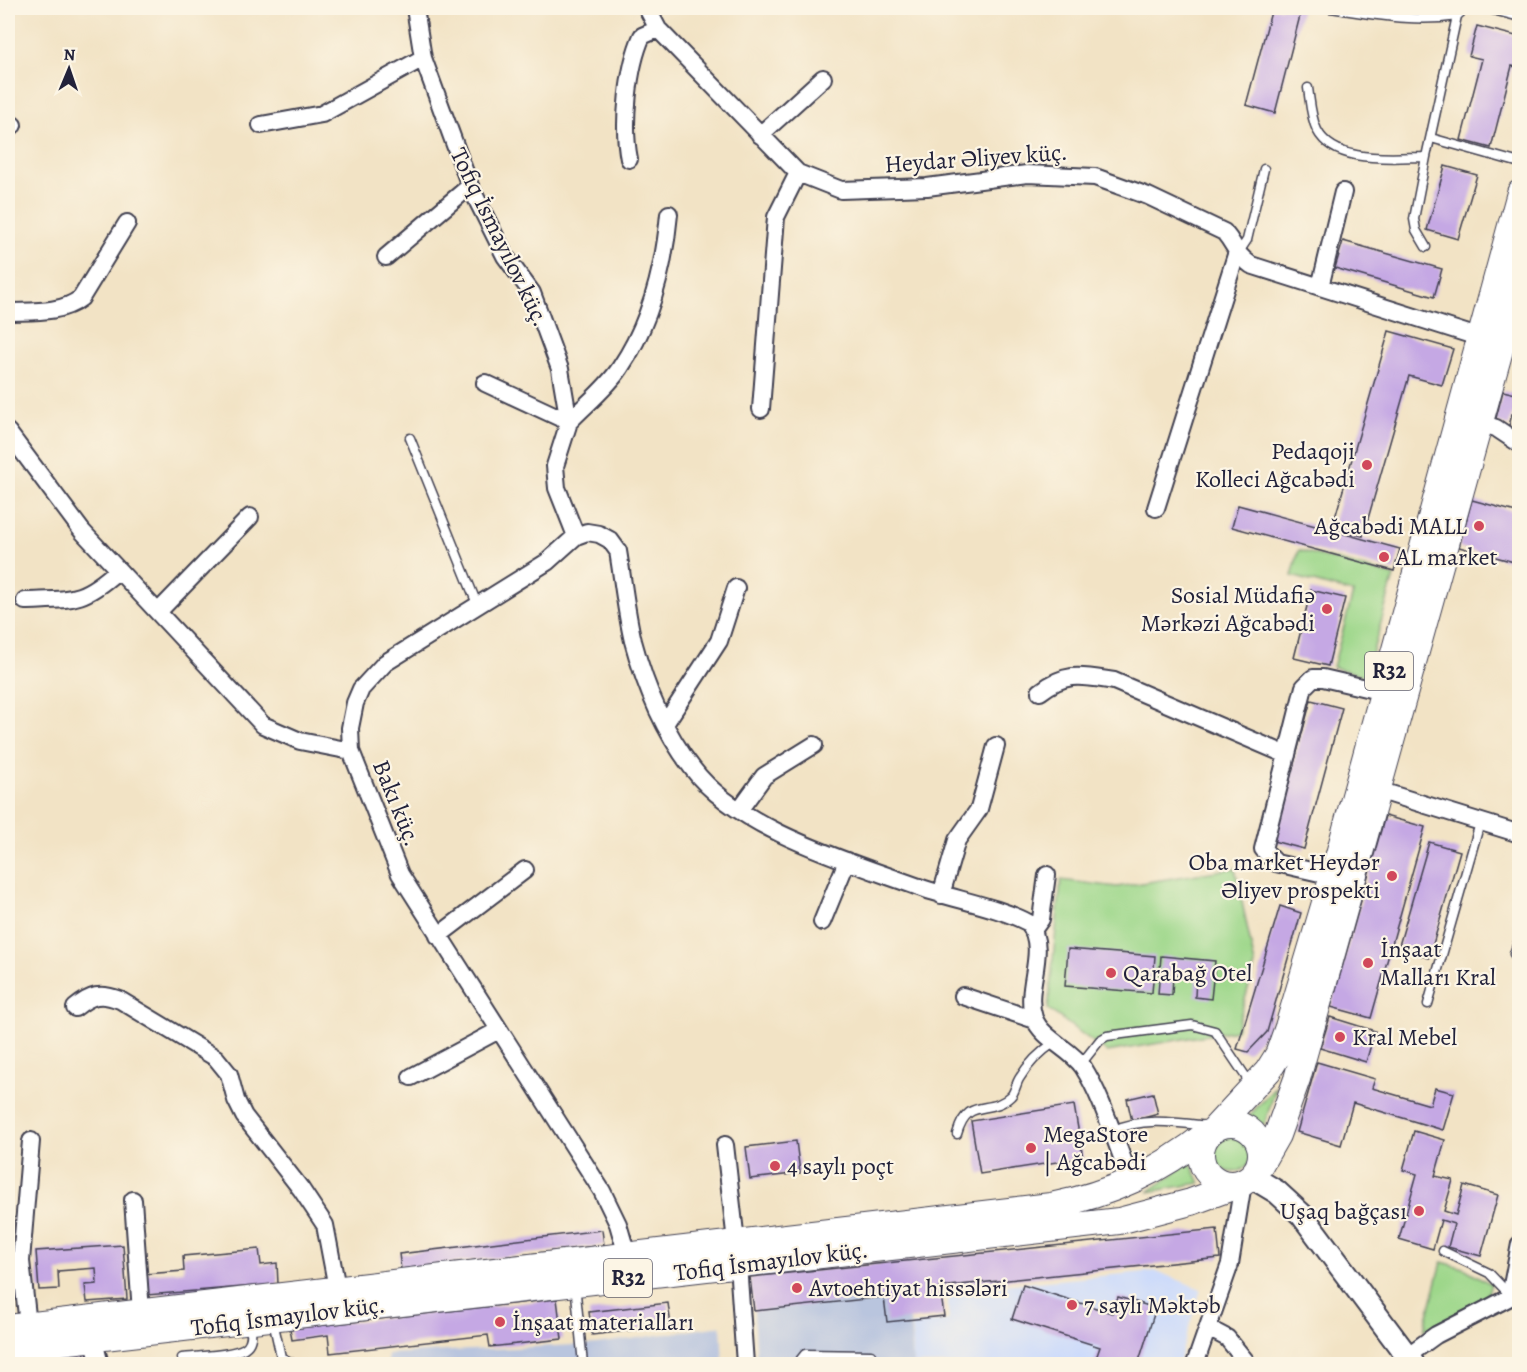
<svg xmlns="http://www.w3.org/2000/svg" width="1527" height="1372" font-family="Alegreya,serif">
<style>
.built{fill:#cddbfa}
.industrial{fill:#b9c5de}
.green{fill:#9dd78a;stroke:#607c62;stroke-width:1.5}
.building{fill:#c5a8e4}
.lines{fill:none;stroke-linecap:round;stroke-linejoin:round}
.lane-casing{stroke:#413f50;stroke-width:11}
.street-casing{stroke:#413f50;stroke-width:20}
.secondary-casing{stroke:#413f50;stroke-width:26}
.primary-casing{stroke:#413f50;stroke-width:28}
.lane{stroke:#fff;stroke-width:8}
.street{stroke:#fff;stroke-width:16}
.secondary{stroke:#fff;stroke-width:22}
.primary{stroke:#fff;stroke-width:26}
.poi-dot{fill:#d1495b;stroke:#fcf5e5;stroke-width:2}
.labels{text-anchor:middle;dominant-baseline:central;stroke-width:4.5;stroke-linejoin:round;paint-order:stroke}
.shield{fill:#fcf5e5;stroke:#63616e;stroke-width:1.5}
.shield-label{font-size:22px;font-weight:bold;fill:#22223b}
.street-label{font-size:24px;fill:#22223b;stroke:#fcf5e5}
.poi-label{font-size:24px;fill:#22223b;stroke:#fcf5e5;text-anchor:start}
</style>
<rect width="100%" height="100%" fill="#fcf5e5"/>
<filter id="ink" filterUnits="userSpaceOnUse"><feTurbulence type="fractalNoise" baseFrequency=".0167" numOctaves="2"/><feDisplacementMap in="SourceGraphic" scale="12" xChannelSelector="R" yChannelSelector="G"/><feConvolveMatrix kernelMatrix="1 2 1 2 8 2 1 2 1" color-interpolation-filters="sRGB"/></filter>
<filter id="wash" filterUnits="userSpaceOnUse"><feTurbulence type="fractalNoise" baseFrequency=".008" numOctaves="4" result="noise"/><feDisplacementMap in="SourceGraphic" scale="24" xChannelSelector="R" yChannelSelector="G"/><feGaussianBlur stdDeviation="1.35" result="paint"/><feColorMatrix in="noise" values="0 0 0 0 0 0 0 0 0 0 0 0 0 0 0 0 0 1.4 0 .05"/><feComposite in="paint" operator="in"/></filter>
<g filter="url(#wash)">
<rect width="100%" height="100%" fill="#f2e3c5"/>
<path class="built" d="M1156,1271L1201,1289L1178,1364H913L912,1325L949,1320L946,1290Z"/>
<path class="industrial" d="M884,1297L887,1322L910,1319L913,1364H757L754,1311Z
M721,1326L723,1364H388L387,1354L596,1344Z"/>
<path class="green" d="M1299,550L1394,576L1366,676L1333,667L1353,593L1292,576Z
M1235,868L1255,965L1236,1030L1107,1052L1048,1009L1061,880L1117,887Z
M1277,1085L1264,1125L1248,1117Z
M1215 1154a18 18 0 1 1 36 0a18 18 0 1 1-36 0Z
M1190,1162L1200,1183L1148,1192Z
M1442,1262L1464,1268L1491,1284L1485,1302L1424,1330Z"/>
<g id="blocks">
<path class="building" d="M1272,8H1302L1275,113L1246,105Z
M1477,26L1520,37V68L1512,66L1491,148L1461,140L1482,59L1469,56Z
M1445,166L1477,175L1458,239L1427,230Z
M1343,241L1442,269L1434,297L1335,268Z
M1389,331L1453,349L1442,385L1409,376L1363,536L1332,528Z
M1503,391L1520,395V416L1512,414L1509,426L1495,422Z
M1472,500L1520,513V542L1514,562L1459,547Z
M1238,505L1400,549L1394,571L1232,527Z
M1311,590L1345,598L1328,666L1294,658Z
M1311,700L1342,708L1304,849L1273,841Z
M1385,816L1425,827L1371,1018L1331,1007Z
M1429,842L1460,851L1429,958L1398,949Z
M1280,906L1301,913L1267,1032L1248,1052L1237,1049Z
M1068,949L1155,956L1152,993L1065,986Z
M1161,956L1215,961L1211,999L1195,997L1196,977L1173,976L1172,995L1158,994Z
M1330,1017L1375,1031L1366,1062L1320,1048Z
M1317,1062L1375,1079L1372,1088L1430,1105L1435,1088L1454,1093L1443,1130L1353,1103L1341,1145L1297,1132Z
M1153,1093L1158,1114L1132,1121L1127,1099Z
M1074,1105L1083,1158L980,1174L971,1121Z
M1414,1131L1445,1140L1435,1176L1453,1180L1444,1211L1456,1215L1464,1185L1498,1195L1481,1256L1448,1247L1454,1224L1441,1220L1433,1249L1399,1239L1417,1174L1403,1170Z
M796,1141L800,1173L750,1179L746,1147Z
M1217,1229L1220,1258L940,1287L944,1316L887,1322L884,1297L754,1311L750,1277Z
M602,1230L604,1245L401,1269L399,1254Z
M123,1245L127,1299L87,1302L85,1285L97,1284L96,1268L58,1271L59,1289L39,1290L36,1251Z
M259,1249L261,1265L277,1263L278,1284L147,1295L145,1274L184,1271L183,1256Z
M1023,1285L1112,1313L1118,1297L1156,1308L1138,1364H1094L1100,1347L1012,1319Z
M557,1299L562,1339L490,1347L488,1335L330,1353L328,1335L292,1340L290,1329Z
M668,1303L671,1326L592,1335L589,1312Z
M84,1348L86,1364H32L30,1355Z"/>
</g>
</g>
<g filter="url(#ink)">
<use href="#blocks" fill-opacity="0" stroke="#413f50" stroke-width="1.5"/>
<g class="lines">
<defs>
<path id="lane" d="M1330,8C1373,14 1414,23 1457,16
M1485,8L1520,17
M1308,88C1310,101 1311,118 1317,130C1335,165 1393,157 1426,157L1457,16L1466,8
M1431,138L1520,163
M1426,157L1414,219L1416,230L1426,247
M1237,255L1247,240L1264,169
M410,438L477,604
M1514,954L1520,937
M1428,1004L1480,823
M1081,1064L1100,1040L1107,1036L1192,1025L1215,1031L1252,1086
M1111,1131C1142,1117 1174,1122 1207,1126
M957,1134C968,1095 989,1117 1011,1096C1015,1092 1016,1084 1019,1079C1029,1062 1040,1052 1055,1042
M1443,1251L1489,1273L1509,1294
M575,1284L583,1364
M273,1321L281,1357L294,1364
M182,1358C196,1356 238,1356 247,1346C253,1340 251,1331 251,1323
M797,1364L805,1354L871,1355"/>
<path id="street" d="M415,8L423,58L470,186L505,256L532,293L560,369L569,422L555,466L557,488L576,536
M647,8L658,29L798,173L841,190L927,187L1027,174L1095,177L1148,196L1224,232C1237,247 1233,252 1251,265L1481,338
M261,125L322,114L423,58
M8,128L13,125
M760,135L823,78
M629,159C622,125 628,67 642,36L658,29
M386,257L470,186
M1320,287L1343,192
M8,312C32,311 61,314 81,298L127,223
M485,383L569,422C585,405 607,388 620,368C651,322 664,269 669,214
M761,409L776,217L798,173
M1480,423L1496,428L1520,444
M8,432L82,531L263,725L300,741L351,751L400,874L602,1191L618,1224L627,1255
M1156,508L1236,255
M25,601C72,599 81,603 117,571
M158,612L250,517
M1040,692C1067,671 1082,676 1114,681L1287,755
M665,724L719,641L736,588
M351,751L350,728L355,703L361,689L385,663L547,562L576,536L587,532L599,534L610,540L618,551C623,581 626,612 633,641C645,686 664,732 693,769C738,829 847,861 916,886C951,899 997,906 1029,923C1049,953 1023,987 1034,1018C1042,1039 1071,1049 1083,1067C1104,1100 1116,1146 1132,1182
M1368,787L1520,834
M740,809L764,776L814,745
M1333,876L1276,863L1263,849L1304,687L1313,678H1323L1383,692
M941,895L957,840L979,809L996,746
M822,922L847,861
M1033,930L1041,919L1047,875
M438,936L525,870
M963,996L1035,1020
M75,1008C91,995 100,992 120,1000L216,1058L229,1074L236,1100L244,1116L301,1189L325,1225L337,1288
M411,1077L499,1030
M725,1145L736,1242
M133,1200L141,1312
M738,1264L745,1364
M1510,1296L1520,1244
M28,1325L21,1261L31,1141
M1208,1328L1227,1338L1248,1364
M93,1338L100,1364
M1407,1356L1436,1335L1520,1292
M1195,1364L1230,1264L1243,1183"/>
<path id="secondary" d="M1252,1177L1277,1192L1302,1215L1413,1364"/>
<path id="primary" d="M1201 1154a30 30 0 1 1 60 0a30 30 0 1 1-60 0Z
M1216,1127L1268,1071L1278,1055L1288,1027L1333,876L1520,193
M1257,1170L1277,1135L1297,1079L1520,278
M8,1328L1051,1206C1111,1194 1160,1171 1208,1133
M8,1348L1119,1221L1191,1202L1243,1183"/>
</defs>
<use href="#lane" class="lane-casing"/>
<use href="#street" class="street-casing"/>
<use href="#secondary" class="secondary-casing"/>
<use href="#primary" class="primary-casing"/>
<use href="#lane" class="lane"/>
<use href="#street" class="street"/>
<use href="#secondary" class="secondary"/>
<use href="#primary" class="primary"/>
</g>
</g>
<g class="poi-dot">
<circle cx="1367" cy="465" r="6"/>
<circle cx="1479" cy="526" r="6"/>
<circle cx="1384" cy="557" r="6"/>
<circle cx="1327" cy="609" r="6"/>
<circle cx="1392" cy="876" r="6"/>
<circle cx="1368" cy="963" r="6"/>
<circle cx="1111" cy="973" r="6"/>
<circle cx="1340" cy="1037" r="6"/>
<circle cx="1031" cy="1148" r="6"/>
<circle cx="775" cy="1166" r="6"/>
<circle cx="1419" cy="1211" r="6"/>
<circle cx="797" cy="1288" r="6"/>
<circle cx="1072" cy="1305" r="6"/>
<circle cx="500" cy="1322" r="6"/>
</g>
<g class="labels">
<g class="shield">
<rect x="1365" y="652" width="48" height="38" rx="4.5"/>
<rect x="604" y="1259" width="48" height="38" rx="4.5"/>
</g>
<g class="shield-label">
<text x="1389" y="671">R32</text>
<text x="628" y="1278">R32</text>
</g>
<g class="street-label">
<text transform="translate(976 158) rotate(-4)">Heydar Əliyev küç.</text>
<text transform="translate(500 237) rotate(64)">Tofiq İsmayılov küç.</text>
<text transform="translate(397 803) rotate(68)">Bakı küç.</text>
<text transform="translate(771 1261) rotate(-7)">Tofiq İsmayılov küç.</text>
<text transform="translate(288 1316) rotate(-7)">Tofiq İsmayılov küç.</text>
</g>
<g class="poi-label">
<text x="1355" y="451" text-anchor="end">Pedaqoji<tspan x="1355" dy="28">Kolleci Ağcabədi</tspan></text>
<text x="1467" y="526" text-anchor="end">Ağcabədi MALL</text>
<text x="1396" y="557">AL market</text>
<text x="1315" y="595" text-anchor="end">Sosial Müdafiə<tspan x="1315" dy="28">Mərkəzi Ağcabədi</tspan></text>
<text x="1380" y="862" text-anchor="end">Oba market Heydər<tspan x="1380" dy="28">Əliyev prospekti</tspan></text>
<text x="1380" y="949">İnşaat<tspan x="1380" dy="28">Malları Kral</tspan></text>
<text x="1123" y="973">Qarabağ Otel</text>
<text x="1352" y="1037">Kral Mebel</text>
<text x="1043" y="1134">MegaStore<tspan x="1043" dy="28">| Ağcabədi</tspan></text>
<text x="787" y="1166">4 saylı poçt</text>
<text x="1407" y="1211" text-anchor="end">Uşaq bağçası</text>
<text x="809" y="1288">Avtoehtiyat hissələri</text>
<text x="1084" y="1305">7 saylı Məktəb</text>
<text x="512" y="1322">İnşaat materialları</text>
</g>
</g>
<rect width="1527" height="1372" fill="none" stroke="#fcf5e5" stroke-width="30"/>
<g transform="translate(69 69) rotate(2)" stroke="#fcf5e5" stroke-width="4.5" paint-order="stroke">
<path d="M0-4.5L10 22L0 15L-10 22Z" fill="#22223b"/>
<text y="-9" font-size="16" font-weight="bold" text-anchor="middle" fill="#22223b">N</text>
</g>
</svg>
